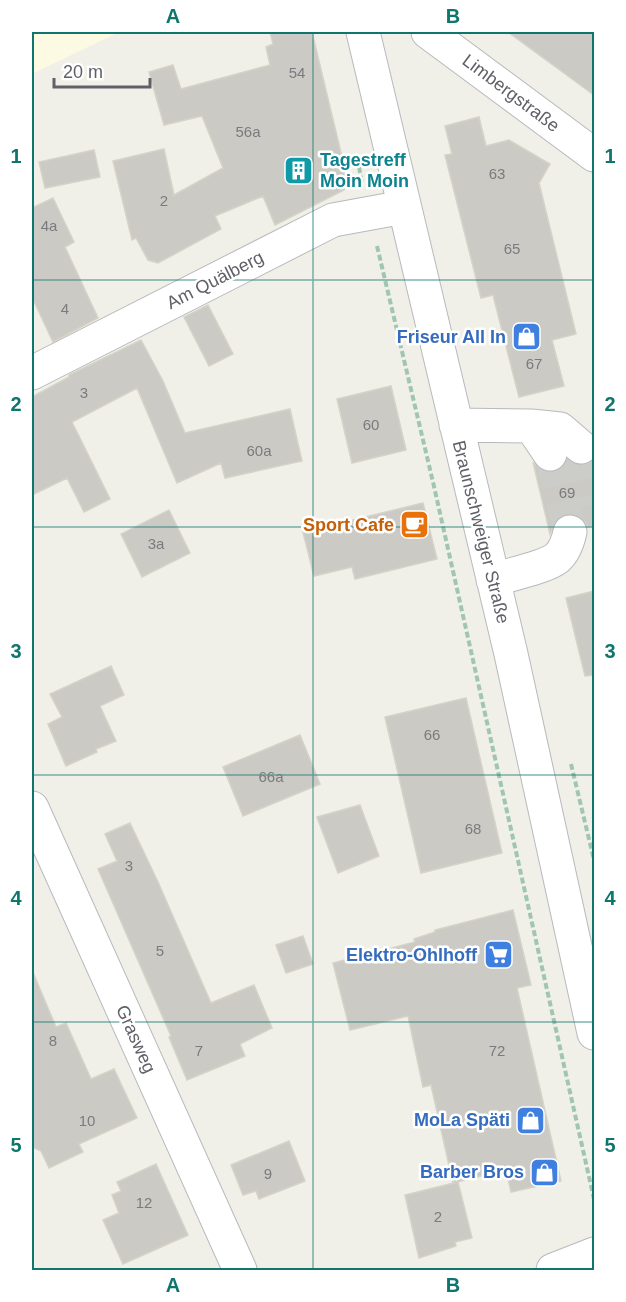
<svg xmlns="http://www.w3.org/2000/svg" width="626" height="1302" font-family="Arial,sans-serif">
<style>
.commercial{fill:#fcfae2}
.building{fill:#cccac5;stroke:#d5d3c7;stroke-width:1.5}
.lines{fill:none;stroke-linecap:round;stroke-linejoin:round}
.minor-tunnel{stroke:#ccccc8;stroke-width:33;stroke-dasharray:33 16;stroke-linecap:butt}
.minor-casing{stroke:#b8b9bd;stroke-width:35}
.path{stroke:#a0c6b2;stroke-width:4;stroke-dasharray:6 3;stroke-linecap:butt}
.minor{stroke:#fff;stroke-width:33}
.grid{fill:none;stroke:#0f766e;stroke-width:1.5;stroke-opacity:0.55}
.labels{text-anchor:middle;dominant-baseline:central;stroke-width:5;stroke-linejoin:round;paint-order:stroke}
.number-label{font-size:15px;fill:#7a7b7e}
.street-label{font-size:18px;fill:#5f6167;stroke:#fff}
.culture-label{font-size:18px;font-weight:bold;fill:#0d838f;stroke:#fff;text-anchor:start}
.shop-label{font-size:18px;font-weight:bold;fill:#366cbe;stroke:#fff;text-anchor:end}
.food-label{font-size:18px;font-weight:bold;fill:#c56008;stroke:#fff;text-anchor:end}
.neatline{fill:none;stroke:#0f766e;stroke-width:2}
.grid-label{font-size:20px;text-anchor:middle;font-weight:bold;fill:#0f766e}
</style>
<rect width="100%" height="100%" fill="#f0f0e8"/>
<path class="commercial" d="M32,32H119L32,74Z"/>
<path class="building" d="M270,32H312L348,182L344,190L275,225L263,196L215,216L221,229L158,263L148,260L136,238L132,240L113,161L164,149L174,195L223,168L202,116L164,125L149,72L173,65L181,89L270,65L266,47L273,44Z
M508,32H594V95Z
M479,117L486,146L509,140L550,164L539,183L576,334L552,340L564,386L519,397L493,295L481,298L445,155L452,154L445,126Z
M94,150L100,177L45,188L39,162Z
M53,198L74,242L65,247L98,318L53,342L32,297V208Z
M208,305L233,354L209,366L184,317Z
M141,340L163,381L185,433L290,409L302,461L225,478L221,463L177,483L137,388L72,422L110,499L84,512L67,478L32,495V397L69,377V375Z
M391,386L406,450L352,463L337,399Z
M567,460L578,465H587L594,460V526L588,527L582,518L574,514H565L556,520L550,534L533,462L541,471L551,473L561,469Z
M423,503L437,559L355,579L352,567L314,576L303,532Z
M169,510L190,553L142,577L121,534Z
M594,591V675L585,676L566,598Z
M111,666L124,695L100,706L116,741L96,749L97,752L66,766L48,724L62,717L50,694Z
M466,698L502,853L421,873L385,717Z
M300,735L320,784L243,816L223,767Z
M360,805L379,856L338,873L317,817Z
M130,823L158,882L211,1003L254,985L272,1028L240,1044L245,1056L187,1080L169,1037L171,1036L98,869L117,861L105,834Z
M513,910L531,985L517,988L561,1181L511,1192L506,1170L453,1183L431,1085L423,1087L408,1016L350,1030L333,963L415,942L414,939L435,932V930Z
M303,936L313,964L286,973L276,945Z
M32,970L56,1027L66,1023L91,1079L114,1069L137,1118L79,1144L83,1152L49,1168L41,1151L32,1147Z
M289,1141L305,1181L259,1199L256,1191L243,1195L231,1165Z
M156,1164L188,1235L123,1264L103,1220L119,1213L112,1195L121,1191L117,1182Z
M458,1182L472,1238L455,1242L456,1246L419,1258L405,1195Z"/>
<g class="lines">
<path class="minor-tunnel" d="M581,447L594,504
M550,454L570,532"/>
<defs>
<path id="minor" d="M363,32L511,654L594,1033
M428,32L594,155
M32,373L333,220L404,207
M456,425L531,426L550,454
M531,426L560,429L581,447
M493,580C508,575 546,567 557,558C565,551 568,541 570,532
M32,808L240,1270
M553,1270L594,1254"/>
</defs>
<use href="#minor" class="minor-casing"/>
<path class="path" d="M359,167L362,183
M377,246L433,482L594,1199
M571,764L594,860"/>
<use href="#minor" class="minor"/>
</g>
<path class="grid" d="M313,32V1270M32,280H594M32,527H594M32,775H594M32,1022H594"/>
<defs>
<symbol id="building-square" viewBox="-11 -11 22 22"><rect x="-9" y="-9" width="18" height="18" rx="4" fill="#0f9aa8" stroke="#fff"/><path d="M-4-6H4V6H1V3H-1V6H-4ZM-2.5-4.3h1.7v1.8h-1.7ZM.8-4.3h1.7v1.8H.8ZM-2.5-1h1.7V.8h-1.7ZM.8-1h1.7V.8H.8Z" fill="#fff"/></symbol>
<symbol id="shop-square" viewBox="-11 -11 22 22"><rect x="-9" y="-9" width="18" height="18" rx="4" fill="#3f7fe0" stroke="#fff"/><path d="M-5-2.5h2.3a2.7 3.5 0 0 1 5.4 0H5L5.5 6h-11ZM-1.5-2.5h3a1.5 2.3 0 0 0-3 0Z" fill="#fff"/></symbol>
<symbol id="cafe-square" viewBox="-11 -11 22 22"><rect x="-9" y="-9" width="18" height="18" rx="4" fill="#e8710a" stroke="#fff"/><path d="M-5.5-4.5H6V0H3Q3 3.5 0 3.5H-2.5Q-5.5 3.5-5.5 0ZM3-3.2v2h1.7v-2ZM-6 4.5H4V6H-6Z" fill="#fff"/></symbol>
<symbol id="supermarket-square" viewBox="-11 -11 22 22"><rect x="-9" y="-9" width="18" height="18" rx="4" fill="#3f7fe0" stroke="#fff"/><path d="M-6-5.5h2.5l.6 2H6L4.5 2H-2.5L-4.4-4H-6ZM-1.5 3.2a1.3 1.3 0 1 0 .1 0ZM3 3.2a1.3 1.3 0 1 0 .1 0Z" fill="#fff"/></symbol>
</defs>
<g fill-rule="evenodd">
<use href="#building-square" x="282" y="154" width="33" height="33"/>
<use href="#shop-square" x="510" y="320" width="33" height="33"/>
<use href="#cafe-square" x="398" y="508" width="33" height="33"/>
<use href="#supermarket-square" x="482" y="938" width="33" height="33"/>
<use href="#shop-square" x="514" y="1104" width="33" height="33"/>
<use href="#shop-square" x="528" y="1156" width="33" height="33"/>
</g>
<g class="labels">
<g class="number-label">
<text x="297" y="72">54</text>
<text x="248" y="131">56a</text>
<text x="497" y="173">63</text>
<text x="164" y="200">2</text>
<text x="49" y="225">4a</text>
<text x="512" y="248">65</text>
<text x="65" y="308">4</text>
<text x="534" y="363">67</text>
<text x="84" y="392">3</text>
<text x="371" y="424">60</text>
<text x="259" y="450">60a</text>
<text x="567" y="492">69</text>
<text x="156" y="543">3a</text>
<text x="432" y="734">66</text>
<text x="271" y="776">66a</text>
<text x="473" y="828">68</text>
<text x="129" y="865">3</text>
<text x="160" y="950">5</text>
<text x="53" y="1040">8</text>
<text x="199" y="1050">7</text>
<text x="497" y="1050">72</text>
<text x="87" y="1120">10</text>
<text x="268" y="1173">9</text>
<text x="144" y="1202">12</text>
<text x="438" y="1216">2</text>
</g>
<g class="street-label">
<text transform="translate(511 93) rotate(37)">Limbergstraße</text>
<text transform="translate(215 280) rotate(-27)">Am Quälberg</text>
<text transform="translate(481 532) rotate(76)">Braunschweiger Straße</text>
<text transform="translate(136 1039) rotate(66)">Grasweg</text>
</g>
<g class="culture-label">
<text x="320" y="160">Tagestreff<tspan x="320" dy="21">Moin Moin</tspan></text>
</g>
<g class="shop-label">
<text x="506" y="337">Friseur All In</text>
<text x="477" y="955">Elektro-Ohlhoff</text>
<text x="510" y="1120">MoLa Späti</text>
<text x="524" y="1172">Barber Bros</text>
</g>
<g class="food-label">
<text x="394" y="525">Sport Cafe</text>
</g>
</g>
<rect width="626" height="1302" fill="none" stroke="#ffffff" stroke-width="66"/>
<path d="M54 78v9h96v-9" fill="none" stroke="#5f6167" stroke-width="3"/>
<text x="63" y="78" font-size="18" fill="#5f6167" stroke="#ffffff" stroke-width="4.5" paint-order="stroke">20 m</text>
<rect x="33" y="33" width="560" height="1236" class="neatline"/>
<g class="grid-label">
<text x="173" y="23">A</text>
<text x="453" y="23">B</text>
<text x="16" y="163">1</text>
<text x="610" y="163">1</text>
<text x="16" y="411">2</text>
<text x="610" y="411">2</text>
<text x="16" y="658">3</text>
<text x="610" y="658">3</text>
<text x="16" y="905">4</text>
<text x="610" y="905">4</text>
<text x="16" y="1152">5</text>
<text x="610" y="1152">5</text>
<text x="173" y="1292">A</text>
<text x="453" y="1292">B</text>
</g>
</svg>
